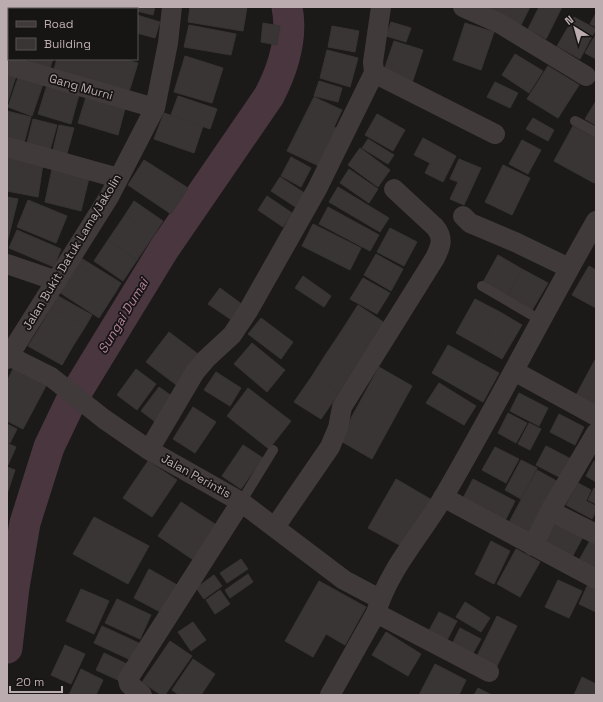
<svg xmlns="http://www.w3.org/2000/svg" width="603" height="702" font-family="'Space Grotesk',sans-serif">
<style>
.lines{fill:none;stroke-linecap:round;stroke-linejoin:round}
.river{stroke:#49363f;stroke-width:31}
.building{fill:#383534;stroke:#383433}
.service{stroke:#413a3b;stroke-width:10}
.minor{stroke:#413a3b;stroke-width:20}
.labels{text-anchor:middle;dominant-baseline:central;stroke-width:3.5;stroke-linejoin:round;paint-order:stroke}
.street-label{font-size:12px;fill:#bbacaf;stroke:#171414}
.water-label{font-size:13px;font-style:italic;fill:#b6839b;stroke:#171414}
</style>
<rect width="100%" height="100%" fill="#1c1919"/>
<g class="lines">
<path class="river" d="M7,648L14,587L25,523L49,447L70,403L164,249L269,96C283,69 293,37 287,7"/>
</g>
<path class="building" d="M45,7H78L77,9H51Z
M88,7H126V9H87Z
M132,7H155L153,15L137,11V9H132Z
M190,7H247L243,31L188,22Z
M482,7H530L520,27Z
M539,7H562L546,39L528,29Z
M596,13V27L590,24Z
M7,14L9,15V30L7,35Z
M137,15L160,22L155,38L137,33Z
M574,17L596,29L580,59L557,46Z
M391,22L411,28L406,42L386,36Z
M263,23L280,26L277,45L261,42Z
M465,23L494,32L481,70L453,60Z
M189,25L236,34L231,55L184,47Z
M332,26L359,31L355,52L328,47Z
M596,34V59L585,53Z
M394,41L423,50L412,83L383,73Z
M327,50L358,58L350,87L320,78Z
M515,54L543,71L529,93L502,75Z
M185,56L223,68L212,103L174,92Z
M30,59H53L49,71L29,63Z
M57,59H80L74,79L53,72Z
M80,59H124L138,63L128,95L74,79Z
M548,66L579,85L558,118L527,99Z
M7,70L17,73L7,104Z
M20,72L44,81L32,116L8,107Z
M319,81L342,88L338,102L314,96Z
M48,82L80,91L71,124L38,114Z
M495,82L518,93L510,108L487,97Z
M87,94L126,105L118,135L78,123Z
M178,96L217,109L210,129L171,115Z
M314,97L342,110L334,127L341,130L323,168L287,151Z
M596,101V125L585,119Z
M7,111L31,117L24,143L7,138Z
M164,113L203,126L194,153L154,139Z
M377,114L405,130L393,151L365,135Z
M533,118L554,130L548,141L526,129Z
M33,119L57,125L50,150L27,143Z
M59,125L74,128L66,157L52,154Z
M573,126L596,138V180L594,183L554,161Z
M423,138L456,156L443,182L425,173L430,163L414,155Z
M368,139L394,155L388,164L362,148Z
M522,140L541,150L528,174L509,164Z
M360,148L390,170L378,187L348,165Z
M7,157L43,164L38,197L7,191Z
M291,157L311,168L301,187L281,176Z
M459,159L481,168L464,205L450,199L458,182L450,179Z
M144,160L188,188L171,214L128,185Z
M503,165L530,178L512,215L485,202Z
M52,169L89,178L81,211L45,202Z
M349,169L378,189L369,203L340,183Z
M280,177L306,194L297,208L271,191Z
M338,187L389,218L380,232L329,202Z
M267,196L292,213L283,227L258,210Z
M7,197L18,199L7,243Z
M28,200L67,216L56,243L17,227Z
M134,201L163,221L154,235L125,215Z
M328,207L379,235L370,251L319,224Z
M125,215L154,235L137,260L108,240Z
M313,224L361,248L350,270L302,246Z
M390,228L417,242L404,266L377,252Z
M17,230L61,249L54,267L9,248Z
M108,240L137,260L123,281L94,261Z
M376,254L403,269L391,291L364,275Z
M498,255L522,269L506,298L482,284Z
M81,258L121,283L117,290L77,264Z
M77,264L117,290L99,318L59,292Z
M589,266L596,270V308L572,295Z
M522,269L548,283L531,312L506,298Z
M303,276L331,296L324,307L295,288Z
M363,278L390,293L377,314L350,299Z
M220,288L247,308L236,323L208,304Z
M58,296L92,315L85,327L51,308Z
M475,299L500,312L481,347L456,333Z
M358,305L385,323L369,347L342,330Z
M51,308L85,327L73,346L40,327Z
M500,312L522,325L502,359L481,347Z
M261,318L293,342L281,359L248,334Z
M40,327L73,346L62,365L28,346Z
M342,330L369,347L353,371L326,354Z
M169,332L202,357L179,387L146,362Z
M252,343L285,370L267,392L234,364Z
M448,345L499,373L483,402L432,373Z
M326,354L353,371L339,393L312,376Z
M596,358V408L575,397Z
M14,367L47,384L23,429L7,421V381Z
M379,367L412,386L372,459L339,440Z
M136,369L156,384L137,410L117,395Z
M216,372L241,388L230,406L204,390Z
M312,376L339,393L321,419L294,402Z
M439,383L476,406L464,425L426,403Z
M159,387L176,399L158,424L141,411Z
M248,388L291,421L269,449L227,416Z
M519,393L548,408L539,426L510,411Z
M193,407L216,422L195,453L173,439Z
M508,413L527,423L516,443L498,433Z
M559,414L584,427L575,445L550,432Z
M529,423L541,429L530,450L518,444Z
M7,424L17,429L10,443L7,442Z
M7,443L16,447L8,465H7Z
M243,445L263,458L241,489L222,476Z
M546,446L573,460L563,479L536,465Z
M495,447L519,459L506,483L482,470Z
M521,460L537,468L521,499L505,490Z
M148,461L177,480L152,517L123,498Z
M594,461L596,462V482L586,476Z
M7,467L15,470L7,494Z
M537,470L562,484L533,539L507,526Z
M396,479L432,500L405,548L368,528Z
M473,479L515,501L503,525L461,502Z
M578,483L591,490L586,501L596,506V511L592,519L566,505Z
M594,488L596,489V504L588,500Z
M181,502L218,526L195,561L158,536Z
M94,517L149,546L128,584L73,554Z
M555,520L584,535L571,559L542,544Z
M592,537L596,539V565L593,571L578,562Z
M491,541L510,551L494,584L475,574Z
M516,549L540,562L520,597L497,584Z
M241,559L248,569L227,583L220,573Z
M149,569L179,586L164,614L134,598Z
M248,574L253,582L230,598L225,590Z
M214,575L222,586L204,599L196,588Z
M558,580L582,591L569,618L545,607Z
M319,581L366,607L345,645L326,634L313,657L285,641Z
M589,582L596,586V612L579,604Z
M81,589L109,601L94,634L66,621Z
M220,590L230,604L215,614L206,600Z
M117,599L151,615L140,639L105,623Z
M465,602L490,618L481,632L456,617Z
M439,612L457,621L444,646L426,636Z
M497,616L517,626L497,666L477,656Z
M193,622L206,640L191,651L178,632Z
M102,626L141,644L133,661L94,643Z
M460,628L481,639L472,655L452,644Z
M386,632L421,654L408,676L372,655Z
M170,641L192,656L165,695H161L142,682Z
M65,645L85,654L71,684L51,675Z
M104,653L127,664L120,681L96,670Z
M193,659L215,674L201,695H179L172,690Z
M435,664L466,680L459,695H419Z
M81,669L103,680L96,695H69Z
M582,677L596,684V695H574Z
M478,688L492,695H474Z"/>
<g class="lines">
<path class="service" d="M575,121L596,132
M482,286L542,321
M241,502L273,450"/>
<path class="minor" d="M463,7L499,23L586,76
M7,65L155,108
M374,73L495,134
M7,147L118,178
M463,216L470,223L515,242L569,268
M7,264L57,281
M9,356L51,377L104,419L149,450L241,502L344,580L380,599
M7,359L109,197L155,108L168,43L172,7
M514,371L596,416
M149,450L195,372L206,359L232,335L248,311L317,189L374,73L373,62L381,7
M443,497L596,579
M550,511L596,534
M275,527L330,447L338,428L342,407L435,258C441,246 444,238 435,227L394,189
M533,546L550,511L596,433
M376,613L489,672
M142,695L129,684L128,679L241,502
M330,695L376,613C388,570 422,534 444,496C497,405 544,312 596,221"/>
</g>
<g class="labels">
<g class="street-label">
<text transform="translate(81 87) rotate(16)">Gang Murni</text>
<text transform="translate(72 252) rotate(-59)">Jalan Bukit Datuk Lama/Jakolin</text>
<text transform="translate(196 476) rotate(29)">Jalan Perintis</text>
</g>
<g class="water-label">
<text transform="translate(123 316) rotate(-59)">Sungai Dumai</text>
</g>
</g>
<rect width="603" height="702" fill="none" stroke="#bbacaf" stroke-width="16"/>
<rect x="8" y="8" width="130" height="52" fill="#171414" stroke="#595152"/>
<rect x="16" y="21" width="20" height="6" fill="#413a3b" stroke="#595152"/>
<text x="44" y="28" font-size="12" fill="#bbacaf">Road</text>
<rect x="16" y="38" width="20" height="12" fill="#383534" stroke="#595152"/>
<text x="44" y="48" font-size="12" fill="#bbacaf">Building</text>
<g transform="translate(575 28) rotate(323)" stroke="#171414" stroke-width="3" paint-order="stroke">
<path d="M0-3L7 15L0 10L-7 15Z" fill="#bbacaf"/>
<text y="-6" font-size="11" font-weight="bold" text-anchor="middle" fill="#bbacaf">N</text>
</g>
<path d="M10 686v6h52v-6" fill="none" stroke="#bbacaf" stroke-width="2"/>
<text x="16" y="686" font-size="12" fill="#bbacaf" stroke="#171414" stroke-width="3" paint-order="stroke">20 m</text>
</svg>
